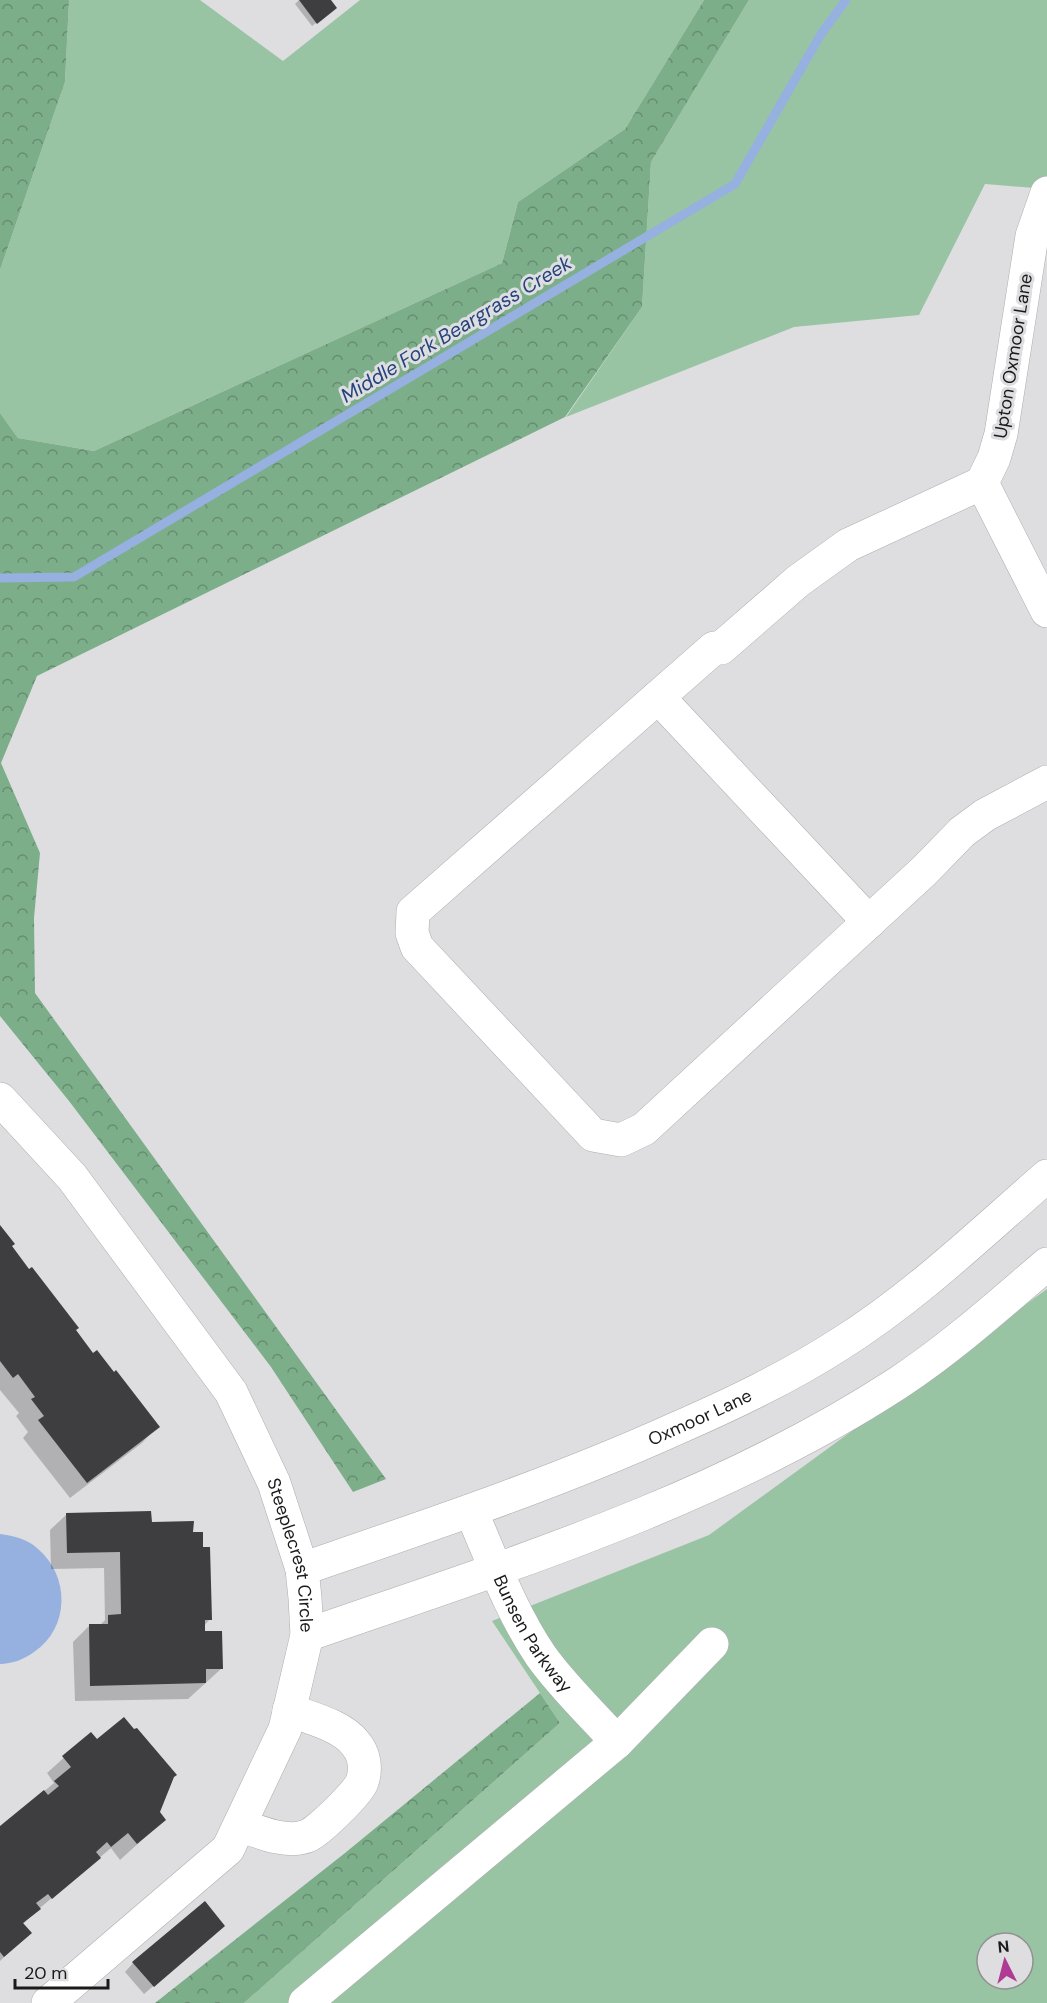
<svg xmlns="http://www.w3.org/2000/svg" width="1047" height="2003" font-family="'DM Sans',sans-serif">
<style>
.grass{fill:#99c4a4;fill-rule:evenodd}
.forest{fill:url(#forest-crowns)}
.water{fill:#96b0df}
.shadow{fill:#0003}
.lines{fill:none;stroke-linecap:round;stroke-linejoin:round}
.stream{stroke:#96b0df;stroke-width:9}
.building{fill:#3e3e40}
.minor-casing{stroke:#adadaf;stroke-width:34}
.minor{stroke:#fff;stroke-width:33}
.labels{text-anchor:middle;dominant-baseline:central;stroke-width:6;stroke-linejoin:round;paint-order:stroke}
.street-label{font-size:18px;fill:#1a1a1a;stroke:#dedee0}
.water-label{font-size:20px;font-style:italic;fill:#25447e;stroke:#dedee0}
</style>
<defs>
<pattern id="forest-crowns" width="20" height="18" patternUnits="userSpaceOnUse" patternTransform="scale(1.5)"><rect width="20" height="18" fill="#7dae8a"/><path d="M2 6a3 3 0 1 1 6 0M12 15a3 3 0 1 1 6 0" fill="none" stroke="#668d70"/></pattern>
</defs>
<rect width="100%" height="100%" fill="#dedee0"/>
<path class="grass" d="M69,0H200L283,61L360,0H704L625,129L518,202L502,263L94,451L18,438L0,413V270L65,82Z
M749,0H1047V189L985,184L919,315L794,327L566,417L642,307L651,162Z
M1047,1289V2003H244L560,1723L492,1621L709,1535ZM987,1943H1023V1979H987Z"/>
<path class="forest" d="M0,0H69L65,82L0,270Z
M704,0H749L651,162L642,307L565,417L37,676L1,763L40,853L34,918L35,993L386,1479L353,1492L271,1367L69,1101L0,1016V413L18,438L94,451L502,263L518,202L625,129Z
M540,1693L560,1723L244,2003H155L345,1853Z"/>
<path class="water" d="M0,1534C14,1536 28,1539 38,1549C70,1576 70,1628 34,1652C25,1659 12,1664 0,1664Z"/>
<path class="shadow" d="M299,0H329L331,12L312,26L295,4Z
M0,1227L10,1246L93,1355L158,1426L142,1443L70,1498L23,1438L28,1432L16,1416L19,1413L0,1390Z
M67,1514L150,1524L192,1534L210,1619L204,1626V1632L221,1669L188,1699L75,1701L73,1642L89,1626H99L105,1620L104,1568L51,1569L50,1530Z
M90,1734L164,1820L120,1860L111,1848L34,1913L23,1924L30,1933L0,1961V1828L54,1783L47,1773Z
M215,1934L144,1994L125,1972L133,1963Z"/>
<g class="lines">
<path class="stream" d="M0,578L74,577L735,184L821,34L846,0"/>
</g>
<path class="building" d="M299,0H331L337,8L317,24Z
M0,1225L15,1244L12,1246L29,1269L32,1267L79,1328L76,1330L93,1353L97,1350L114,1372L116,1370L160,1427L87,1483L38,1420L44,1416L31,1399L35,1397L18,1374L13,1378L0,1361Z
M151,1511L152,1522L194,1521L193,1532H203V1547H210L212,1620H205V1631H222L223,1669H206V1683L90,1686L89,1624H108V1615L121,1614L120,1552L67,1553L66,1513Z
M124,1717L134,1729L137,1728L177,1775L174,1777L160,1812L166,1820L137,1844L128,1833L111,1847L107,1842L96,1852L101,1858L52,1899L48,1894L36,1903L41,1909L23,1923L32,1933L4,1957L0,1952V1826L44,1790L48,1795L59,1786L54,1781L71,1767L62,1756L91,1732L97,1739Z
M205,1901L225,1926L154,1987L132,1962Z"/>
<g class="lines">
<defs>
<g id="minor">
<path d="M1047,193L1032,236L1001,434L994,458L982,483L1047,611"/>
<path d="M714,648L413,912L412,933L417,947L593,1135L621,1140L644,1129L924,871L962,832L985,815L1047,782"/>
<path d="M721,648L798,581L848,545L982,483"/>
<path d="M658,697L869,922"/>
<path id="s1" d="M0,1099L72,1177L231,1392L274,1483L302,1569L305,1598L307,1635L285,1729L228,1849L48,2003"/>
<path id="s2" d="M471,1511C492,1559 511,1612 541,1656C563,1687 592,1714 617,1742"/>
<path id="s3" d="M302,1569C427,1526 553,1484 675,1429C732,1404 787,1378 840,1344C915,1297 980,1234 1047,1176"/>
<path d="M307,1635C509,1565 717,1501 898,1383C951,1348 999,1305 1047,1264"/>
<path d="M240,1825C259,1832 286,1844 307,1836C318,1832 358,1793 362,1782C367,1768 364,1753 355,1743C341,1725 309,1718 289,1710"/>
<path d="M305,2003L617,1742L712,1644"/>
</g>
</defs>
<use href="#minor" class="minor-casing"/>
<use href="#minor" class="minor"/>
</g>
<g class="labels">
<g class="street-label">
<text transform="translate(1013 356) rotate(-81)">Upton Oxmoor Lane</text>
<text stroke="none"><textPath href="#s3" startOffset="426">Oxmoor Lane</textPath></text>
<text stroke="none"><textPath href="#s1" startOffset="549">Steeplecrest Circle</textPath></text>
<text stroke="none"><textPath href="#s2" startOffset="138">Bunsen Parkway</textPath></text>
</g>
<g class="water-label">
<text transform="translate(456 329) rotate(-31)">Middle Fork Beargrass Creek</text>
</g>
</g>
<g transform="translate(1005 1961) rotate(354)"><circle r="28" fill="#dedee0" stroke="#909091" stroke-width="1.5"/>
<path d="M0-4.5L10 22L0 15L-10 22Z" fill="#b03b94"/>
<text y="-9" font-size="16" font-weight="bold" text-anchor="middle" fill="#1a1a1a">N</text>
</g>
<path d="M15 1979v9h93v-9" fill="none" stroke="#1a1a1a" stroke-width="3"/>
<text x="24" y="1979" font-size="18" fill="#1a1a1a" stroke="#dedee0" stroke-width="4.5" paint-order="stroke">20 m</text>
</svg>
